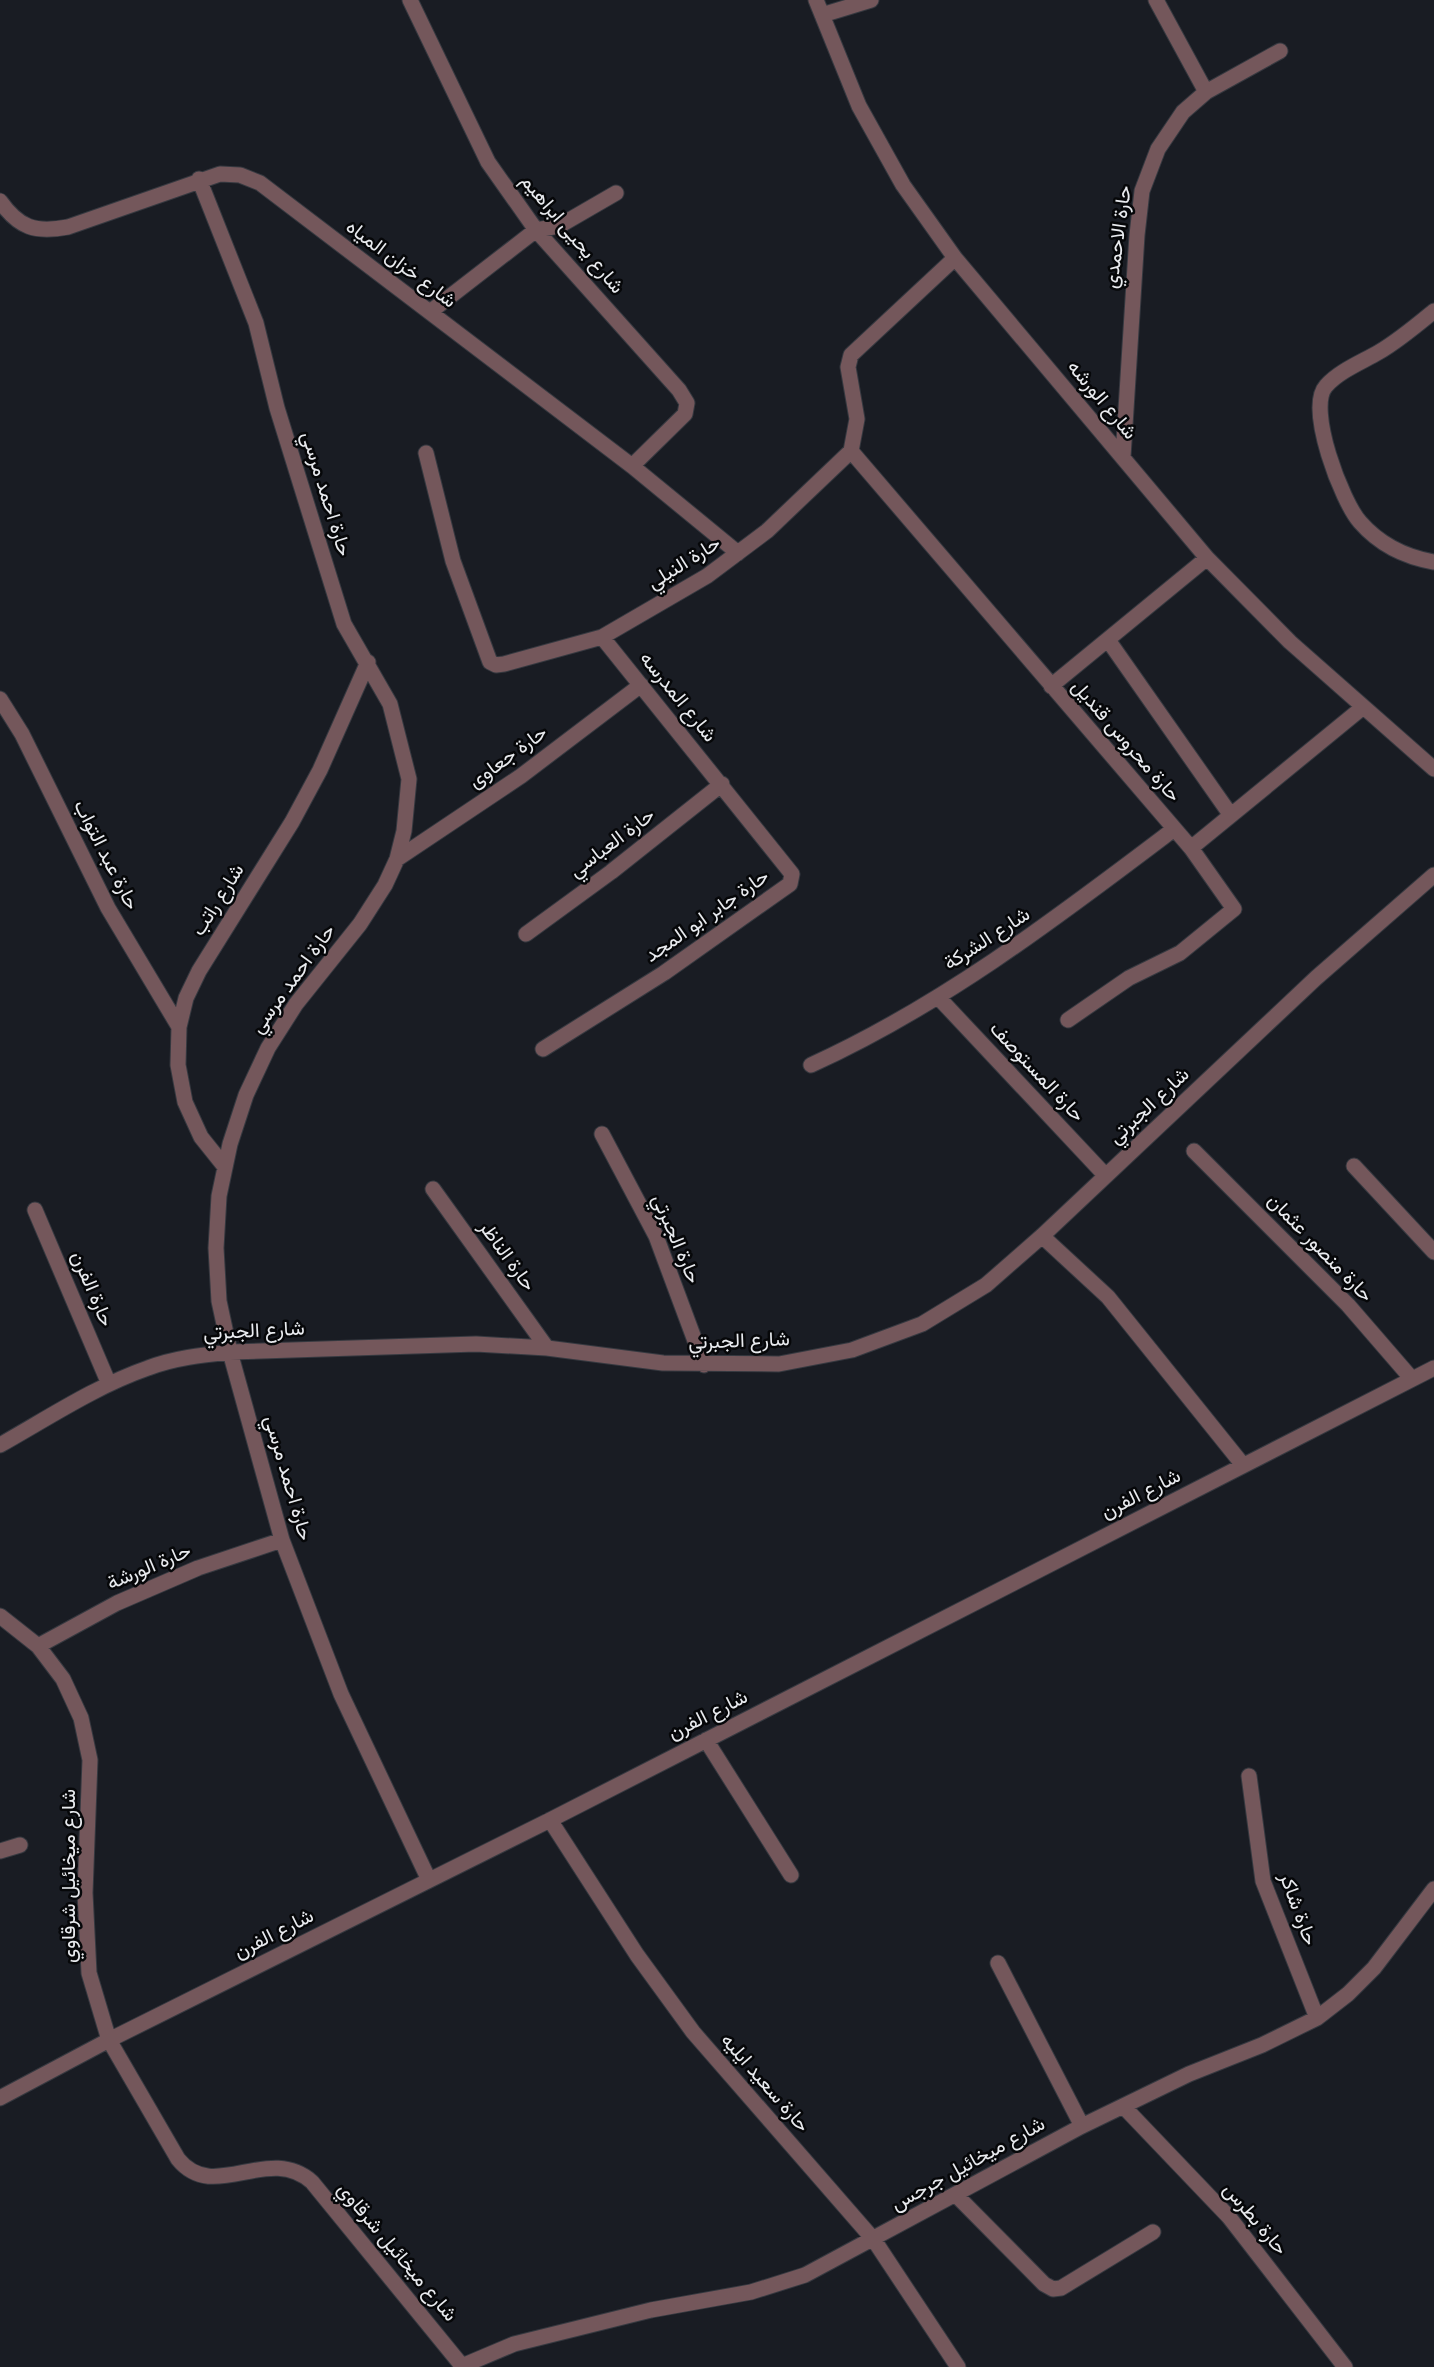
<svg xmlns="http://www.w3.org/2000/svg" width="1434" height="2367" font-family="Spectral,Vazirmatn,serif">
<style>
.lines{fill:none;stroke-linecap:round;stroke-linejoin:round}
.minor-casing{stroke:#363940;stroke-width:17}
.minor{stroke:#74575b;stroke-width:15}
.labels{text-anchor:middle;dominant-baseline:central;stroke-width:5;stroke-linejoin:round;paint-order:stroke}
.street-label{font-size:20px;fill:#e9ebef;stroke:#060709}
</style>
<rect width="100%" height="100%" fill="#191c23"/>
<g class="lines">
<defs>
<path id="minor" d="M410,0L488,162L536,230L679,390L687,403L685,414L632,466
M816,0L859,106L903,185L955,258L1207,558L1290,642L1434,769
M1156,0L1206,92
M822,15L871,0
M199,179L256,323L277,408L344,624L390,704L409,779L404,831L397,859L385,885L360,924L296,1004L268,1048L246,1095L230,1144L219,1196L216,1248L219,1301L230,1352L282,1540L341,1694L429,1880
M0,201C19,228 35,233 68,227L220,174L240,175L260,183L632,466L738,553
M1434,311C1417,325 1398,341 1379,352C1362,362 1339,371 1326,386C1306,408 1342,502 1360,522C1380,545 1405,557 1434,562
M430,312L536,230L559,226L616,193
M851,451L1191,848L1234,909L1180,953L1129,978L1068,1020
M426,453L453,561L490,662L496,665L504,664L602,637L707,576L767,531L851,451L857,419L848,367L851,355L955,258
M1123,457L1137,235L1142,191L1158,149L1183,112L1206,92L1280,51
M1108,640L1230,814
M1051,686L1207,558
M0,699L22,734L108,908L179,1027
M1191,848L1362,708
M397,859L521,776L641,685
M526,934L611,872L722,784
M938,997L1105,1175
M543,1049L664,973L790,884L792,874L602,637
M811,1065C943,1005 1059,916 1174,829
M602,1134L656,1236L704,1365
M1194,1151L1348,1305L1412,1379
M1354,1166L1434,1252
M225,1167L201,1137L185,1102L178,1065L179,1027L186,998L199,971L292,822L320,770L368,662
M433,1189L547,1348
M35,1210L109,1384
M1042,1236L1108,1297L1243,1465
M0,1445C48,1418 96,1386 148,1368C174,1358 202,1355 230,1352L476,1344L547,1348L663,1363L779,1364L852,1350L922,1324L986,1285L1042,1236L1316,978L1434,875
M0,1616L38,1646L63,1679L81,1718L90,1760L85,1893L89,1973L109,2040L178,2159C214,2204 268,2143 312,2182L463,2367
M38,1646L117,1603L198,1568L282,1540
M706,1740L791,1875
M1249,1776L1263,1881L1317,2018
M550,1820L637,1955L693,2032L874,2240L958,2367
M0,1851L20,1845
M998,1963L1082,2126
M0,2098L109,2040L550,1820L1434,1368
M1123,2106L1229,2217L1345,2367
M957,2196L1044,2284L1053,2289L1061,2288L1153,2232
M462,2366L514,2344L651,2310L751,2292L805,2275L1082,2126L1189,2074L1262,2045L1317,2018L1348,1994L1374,1968L1434,1889"/>
</defs>
<use href="#minor" class="minor-casing"/>
<use href="#minor" class="minor"/>
</g>
<g class="labels">
<g class="street-label">
<text transform="translate(572 234) rotate(50)">شارع يحيى ابراهيم</text>
<text transform="translate(1118 237) rotate(-82)">حارة الاحمدي</text>
<text transform="translate(401 264) rotate(37)">شارع خزان المياه</text>
<text transform="translate(1102 400) rotate(50)">شارع الورشه</text>
<text transform="translate(326 494) rotate(73)">حارة احمد مرسي</text>
<text transform="translate(684 563) rotate(-32)">حارة النيلي</text>
<text transform="translate(678 697) rotate(51)">شارع المدرسه</text>
<text transform="translate(1126 741) rotate(49)">حارة محروس قنديل</text>
<text transform="translate(508 757) rotate(-36)">حارة جعاوى</text>
<text transform="translate(612 843) rotate(-37)">حارة العباسي</text>
<text transform="translate(106 855) rotate(63)">حارة عبد التواب</text>
<text transform="translate(218 900) rotate(-58)">شارع راتب</text>
<text transform="translate(707 916) rotate(-35)">حارة جابر ابو المجد</text>
<text transform="translate(987 939) rotate(-33)">شارع الشركة</text>
<text transform="translate(293 979) rotate(-54)">حارة احمد مرسي</text>
<text transform="translate(1037 1072) rotate(47)">حارة المستوصف</text>
<text transform="translate(1149 1106) rotate(-43)">شارع الجبرتي</text>
<text transform="translate(676 1239) rotate(67)">حارة الجبرتي</text>
<text transform="translate(1320 1248) rotate(46)">حارة منصور عثمان</text>
<text transform="translate(507 1256) rotate(54)">حارة الناظر</text>
<text transform="translate(92 1289) rotate(67)">حارة الفرن</text>
<text transform="translate(254 1331) rotate(-3)">شارع الجبرتي</text>
<text transform="translate(739 1341) rotate(-2)">شارع الجبرتي</text>
<text transform="translate(288 1478) rotate(74)">حارة احمد مرسي</text>
<text transform="translate(1141 1494) rotate(-27)">شارع الفرن</text>
<text transform="translate(149 1567) rotate(-23)">حارة الورشة</text>
<text transform="translate(708 1715) rotate(-27)">شارع الفرن</text>
<text transform="translate(69 1876) rotate(-90)">شارع ميخائيل شرقاوي</text>
<text transform="translate(1298 1909) rotate(70)">حارة شاكر</text>
<text transform="translate(274 1934) rotate(-27)">شارع الفرن</text>
<text transform="translate(765 2083) rotate(49)">حارة سعيد ايليه</text>
<text transform="translate(968 2164) rotate(-29)">شارع ميخائيل جرجس</text>
<text transform="translate(1255 2219) rotate(50)">حارة بطرس</text>
<text transform="translate(397 2252) rotate(50)">شارع ميخائيل شرقاوي</text>
</g>
</g>
</svg>
